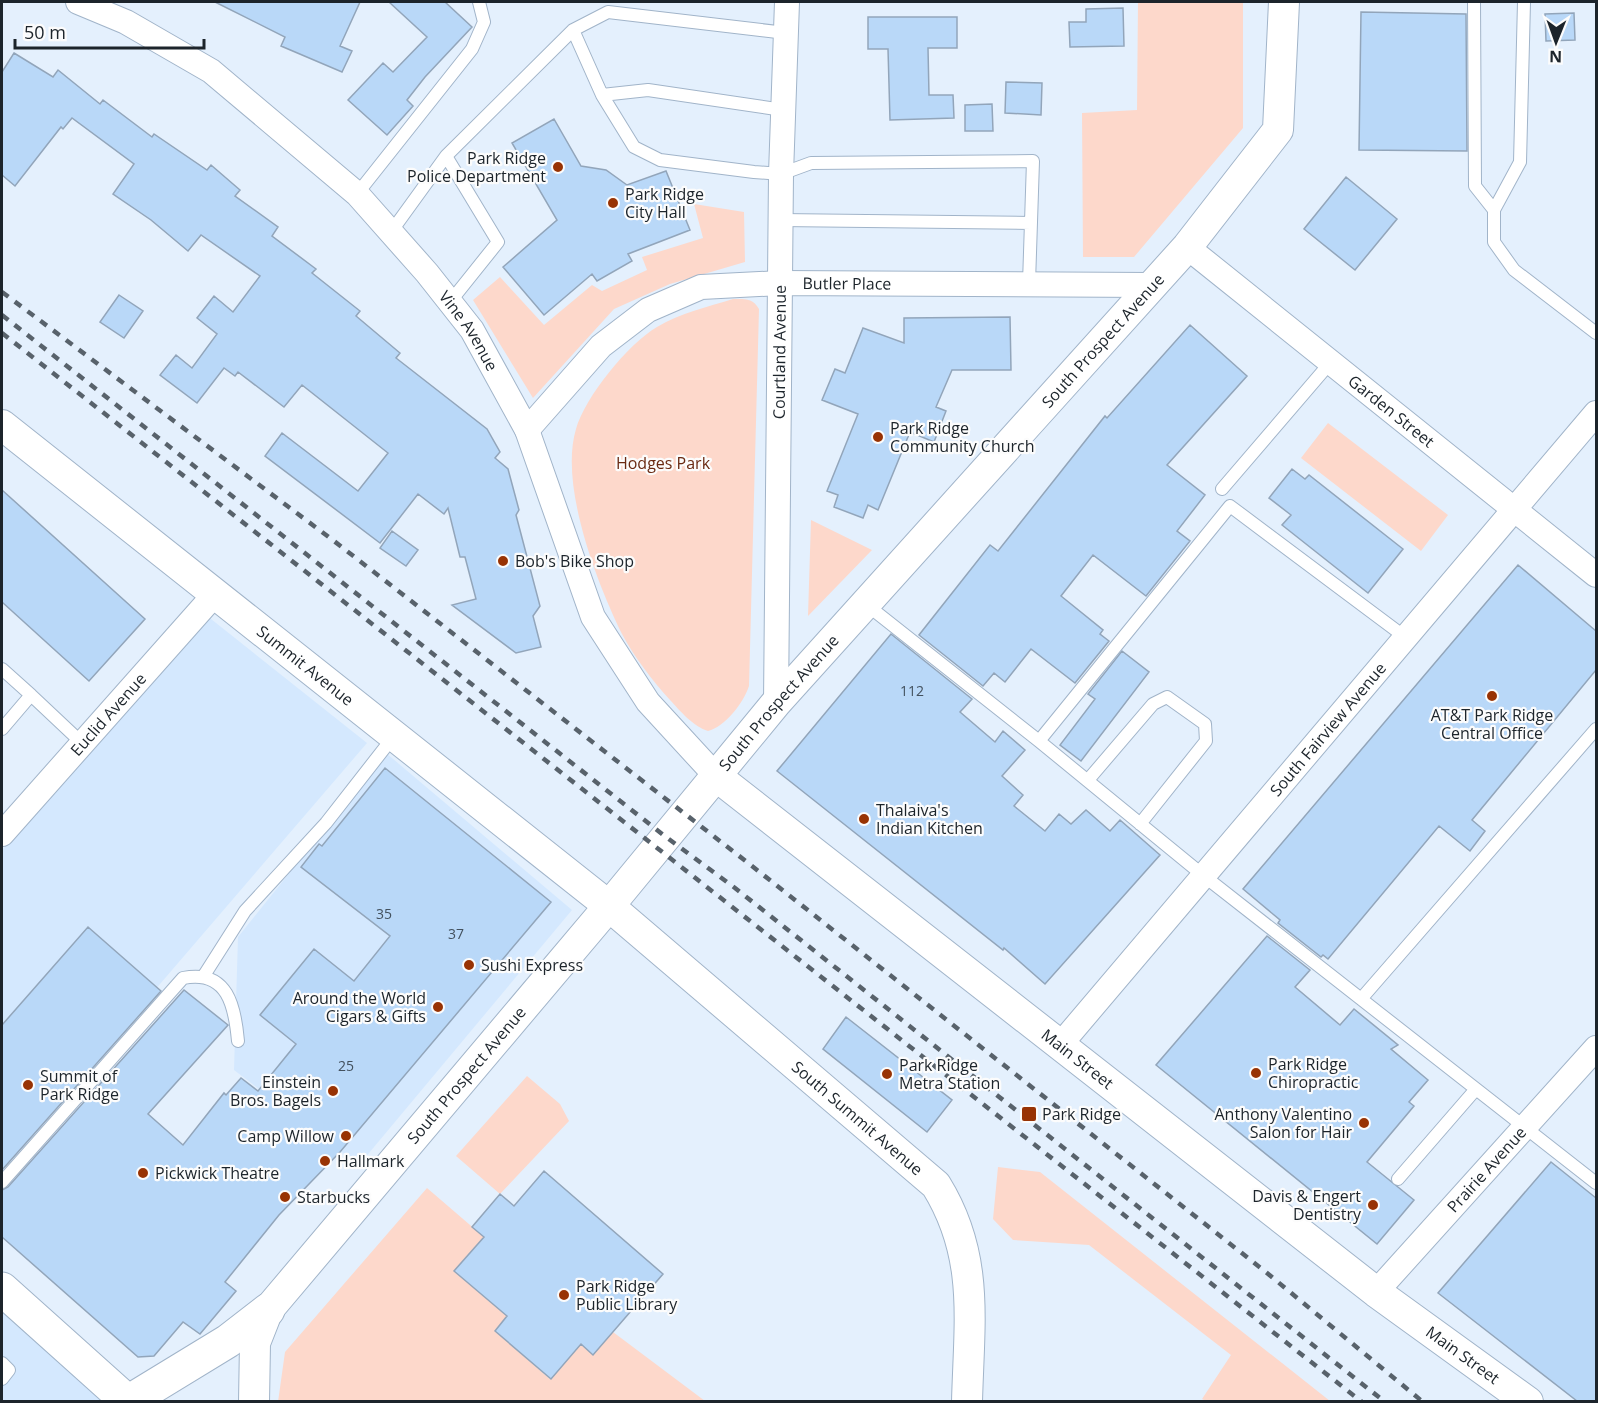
<svg xmlns="http://www.w3.org/2000/svg" width="1598" height="1403" font-family="'Open Sans',sans-serif">
<style>
.built{fill:#d4e8fe}
.green{fill:#fdd8cb}
.building{fill:#b9d8f8;stroke:#92a5ba;stroke-width:1.5}
.lines{fill:none;stroke-linecap:round;stroke-linejoin:round}
.service-casing{stroke:#a1b4c9;stroke-width:14}
.minor-casing{stroke:#a1b4c9;stroke-width:26}
.tertiary-casing{stroke:#a1b4c9;stroke-width:32}
.secondary-casing{stroke:#a1b4c9;stroke-width:35}
.service{stroke:#fff;stroke-width:12}
.minor{stroke:#fff;stroke-width:24}
.tertiary{stroke:#fff;stroke-width:30}
.secondary{stroke:#fff;stroke-width:33}
.rail{stroke:#58626b;stroke-width:4.5;stroke-dasharray:8 8;stroke-linecap:butt}
.poi-dot{fill:#983304;stroke:#fcfcfc;stroke-width:2}
.labels{text-anchor:middle;dominant-baseline:central;stroke-width:4.5;stroke-linejoin:round;paint-order:stroke}
.number-label{font-size:14px;fill:#43515e}
.poi-label{font-size:16px;fill:#1c242b;stroke:#fcfcfc;text-anchor:start}
.street-label{font-size:16px;fill:#1c242b;stroke:#fcfcfc}
.park-label{font-size:16px;fill:#6a2a12;stroke:#fcfcfc}
</style>
<rect width="100%" height="100%" fill="#e4f0fd"/>
<path class="built" d="M206,615L367,743L2,1168V850Z
M386,753L572,910L359,1165L234,1070L238,937Z
M2,1312L104,1401H2Z"/>
<path class="green" d="M1138,2H1243V128L1134,257H1083L1082,113L1137,110Z
M694,204L744,212L745,262L670,284L614,309L533,398L473,300L500,277L544,325L592,285L602,291L647,270L642,257L703,238Z
M733,299C745,299 753,298 759,309L749,686C744,702 725,727 708,731C694,727 680,711 670,700C652,680 635,658 622,634C597,583 559,485 576,429C585,397 628,344 657,327C681,313 707,307 733,299Z
M1328,423L1448,515L1421,551L1301,458Z
M811,520L872,550L808,616Z
M527,1076L560,1104L569,1121L500,1194L456,1156Z
M998,1167L1040,1172L1330,1401H1206L1202,1399L1231,1355L1089,1245L1013,1240L993,1219Z
M427,1188L484,1237L455,1271L507,1316L495,1331L550,1379L581,1344L613,1332L705,1401L278,1402L285,1352Z"/>
<path class="building" d="M215,2H360L340,46L352,51L342,72L281,46L285,37Z
M389,2H445L472,27L425,77L407,100L413,106L387,135L348,100L383,63L393,72L427,37Z
M1123,8L1124,46L1070,47L1069,22H1086V9Z
M1361,12L1466,14L1467,151L1359,150Z
M1574,13L1575,40L1546,41L1545,14Z
M868,17H957V48H928L929,95H953L954,118L890,120L888,49H868Z
M14,53L53,77L58,70L100,104L103,100L152,137L154,134L207,170L211,165L240,190L235,196L278,227L272,236L316,269L312,273L360,311L356,316L400,353L396,358L487,429L500,452L495,458L508,469L519,510L516,515L540,606L533,616L541,647L516,653L452,605L476,599L465,557H460L448,508L444,514L418,494L380,543L265,456L282,433L358,491L388,453L302,385L284,407L238,372L235,376L224,368L197,403L160,375L176,355L192,368L217,334L197,318L214,296L233,312L260,276L201,235L188,251L151,220L113,194L134,164L72,118L63,129L61,127L15,186L2,175V72Z
M1006,82L1042,83L1041,115L1005,113Z
M992,104L993,131H965V105Z
M554,119L581,166L606,170L627,185L666,171L690,230L628,254L632,261L597,281L592,274L544,315L503,267L557,220L512,143Z
M1346,177L1397,219L1355,270L1304,229Z
M119,295L143,311L124,338L100,322Z
M1010,317L1011,370H952L936,407L946,411L934,442L910,432L878,510L868,505L863,518L834,507L838,495L827,491L858,414L822,400L835,369L845,373L863,328L904,343V318Z
M1190,325L1247,376L1167,465L1205,495L1177,531L1190,541L1146,596L1093,555L1061,596L1103,630L1100,634L1109,641L1075,683L1031,649L1005,682L994,673L983,686L919,635L990,545L998,551L1105,416L1107,418Z
M1292,469L1305,479L1309,475L1403,549L1368,593L1282,525L1291,515L1269,498Z
M2,490L145,619L89,681L2,602Z
M392,531L418,550L406,566L380,548Z
M1518,565L1596,631V670L1472,820L1485,831L1470,851L1439,826L1328,959L1323,955L1321,957L1278,923L1280,920L1243,889Z
M891,634L972,699L960,712L995,742L1003,731L1025,750L1002,776L1023,795L1014,806L1045,831L1059,814L1071,824L1086,810L1110,831L1120,820L1160,855L1045,984L1004,948L1003,950L777,771Z
M1122,651L1149,672L1081,761L1060,745L1095,699L1088,694Z
M385,768L551,902L340,1152L279,1215L225,1282L236,1291L200,1334L183,1322L154,1356L138,1357L2,1237V1190L8,1187L184,990L228,1025L148,1114L183,1145L224,1093L226,1095L241,1078L258,1091L296,1044L260,1015L314,949L354,981L390,936L301,867L319,844L322,846Z
M88,927L161,991L2,1170V1025Z
M1267,936L1310,970L1295,987L1340,1025L1354,1009L1398,1045L1391,1049L1428,1080L1409,1102L1414,1106L1367,1162L1414,1200L1377,1244L1156,1065Z
M846,1017L952,1100L927,1132L823,1049Z
M1551,1162L1596,1198V1401H1577L1438,1293Z
M544,1171L663,1274L593,1355L581,1344L551,1379L495,1331L507,1316L454,1271L484,1237L472,1227L500,1194L514,1206Z"/>
<g class="lines">
<defs>
<path id="service" d="M1474,2L1475,186L1494,210
M1524,2L1520,162L1494,210V242L1514,270L1596,333
M573,30L602,95L634,147L660,160L754,172L781,174L811,163L1033,161L1029,283
M602,95L648,90L783,110
M357,194L472,49L484,22L479,2
M780,220L1031,223
M391,232L446,156
M450,302L498,242L446,156L573,30L608,12L786,33
M1222,489L1330,363
M867,605L1039,741L1204,876L1596,1183
M2,669L31,695
M2,729L31,695L82,743
M1039,741L1230,506L1405,637
M1088,780L1153,704L1167,697L1205,724L1206,741L1140,824
M203,977L245,911L326,823L394,736
M1361,999L1596,729
M1398,1179L1476,1089
M2,1182L183,978C228,969 235,1007 238,1041
M2,1363L9,1370L2,1379"/>
<g id="minor">
<path id="s1" d="M78,2L126,22L211,71L357,194L427,273L472,330L527,430L593,617L648,702L716,776"/>
<path id="s2" d="M1187,247L1596,575"/>
<path id="s3" d="M527,430L601,346L648,310L701,287L780,283L1150,285"/>
<path id="s4" d="M776,703L781,174L787,2"/>
<path id="s5" d="M2,834L215,594"/>
<path id="s6" d="M1060,1045L1596,413"/>
<path id="s7" d="M1376,1292L1596,1048"/>
</g>
<g id="tertiary">
<path id="s8" d="M2,425L609,906L936,1185C980,1256 969,1321 967,1402"/>
<path id="s9" d="M716,776L1376,1292L1528,1402"/>
<path id="s10" d="M254,1402L255,1343L268,1310L609,906L776,703L1187,247L1278,130L1284,2"/>
</g>
<path id="secondary" d="M2,1289L128,1402
M128,1402L228,1341L268,1310"/>
</defs>
<use href="#service" class="service-casing"/>
<use href="#minor" class="minor-casing"/>
<use href="#tertiary" class="tertiary-casing"/>
<use href="#secondary" class="secondary-casing"/>
<use href="#service" class="service"/>
<use href="#minor" class="minor"/>
<use href="#tertiary" class="tertiary"/>
<use href="#secondary" class="secondary"/>
<path class="rail" d="M2,292L334,541L752,866L1267,1273L1423,1402
M2,315L666,837L735,888L1385,1402
M2,333L1362,1402"/>
</g>
<g class="poi-dot">
<circle cx="558" cy="167" r="6"/>
<circle cx="613" cy="203" r="6"/>
<circle cx="878" cy="437" r="6"/>
<circle cx="503" cy="561" r="6"/>
<circle cx="1492" cy="696" r="6"/>
<circle cx="864" cy="819" r="6"/>
<circle cx="469" cy="965" r="6"/>
<circle cx="438" cy="1007" r="6"/>
<circle cx="1256" cy="1073" r="6"/>
<circle cx="887" cy="1074" r="6"/>
<circle cx="28" cy="1085" r="6"/>
<circle cx="333" cy="1091" r="6"/>
<rect x="1021" y="1106" width="16" height="16" rx="3"/>
<circle cx="1364" cy="1123" r="6"/>
<circle cx="346" cy="1136" r="6"/>
<circle cx="325" cy="1161" r="6"/>
<circle cx="143" cy="1173" r="6"/>
<circle cx="285" cy="1197" r="6"/>
<circle cx="1373" cy="1205" r="6"/>
<circle cx="564" cy="1295" r="6"/>
</g>
<g class="labels">
<g class="number-label">
<text x="912" y="690">112</text>
<text x="384" y="913">35</text>
<text x="456" y="933">37</text>
<text x="346" y="1065">25</text>
</g>
<g class="poi-label">
<text x="546" y="158" text-anchor="end">Park Ridge<tspan x="546" dy="18">Police Department</tspan></text>
<text x="625" y="194">Park Ridge<tspan x="625" dy="18">City Hall</tspan></text>
<text x="890" y="428">Park Ridge<tspan x="890" dy="18">Community Church</tspan></text>
<text x="515" y="561">Bob's Bike Shop</text>
<text x="1492" y="715" text-anchor="middle">AT&amp;T Park Ridge<tspan x="1492" dy="18">Central Office</tspan></text>
<text x="876" y="810">Thalaiva's<tspan x="876" dy="18">Indian Kitchen</tspan></text>
<text x="481" y="965">Sushi Express</text>
<text x="426" y="998" text-anchor="end">Around the World<tspan x="426" dy="18">Cigars &amp; Gifts</tspan></text>
<text x="1268" y="1064">Park Ridge<tspan x="1268" dy="18">Chiropractic</tspan></text>
<text x="899" y="1065">Park Ridge<tspan x="899" dy="18">Metra Station</tspan></text>
<text x="40" y="1076">Summit of<tspan x="40" dy="18">Park Ridge</tspan></text>
<text x="321" y="1082" text-anchor="end">Einstein<tspan x="321" dy="18">Bros. Bagels</tspan></text>
<text x="1042" y="1114">Park Ridge</text>
<text x="1352" y="1114" text-anchor="end">Anthony Valentino<tspan x="1352" dy="18">Salon for Hair</tspan></text>
<text x="334" y="1136" text-anchor="end">Camp Willow</text>
<text x="337" y="1161">Hallmark</text>
<text x="155" y="1173">Pickwick Theatre</text>
<text x="1361" y="1196" text-anchor="end">Davis &amp; Engert<tspan x="1361" dy="18">Dentistry</tspan></text>
<text x="297" y="1197">Starbucks</text>
<text x="576" y="1286">Park Ridge<tspan x="576" dy="18">Public Library</tspan></text>
</g>
<g class="street-label">
<text stroke="none"><textPath href="#s3" startOffset="375">Butler Place</textPath></text>
<text stroke="none"><textPath href="#s1" startOffset="518">Vine Avenue</textPath></text>
<text stroke="none"><textPath href="#s10" startOffset="1374">South Prospect Avenue</textPath></text>
<text stroke="none"><textPath href="#s4" startOffset="351">Courtland Avenue</textPath></text>
<text stroke="none"><textPath href="#s2" startOffset="262">Garden Street</textPath></text>
<text stroke="none"><textPath href="#s8" startOffset="387">Summit Avenue</textPath></text>
<text stroke="none"><textPath href="#s10" startOffset="888">South Prospect Avenue</textPath></text>
<text stroke="none"><textPath href="#s5" startOffset="160">Euclid Avenue</textPath></text>
<text stroke="none"><textPath href="#s6" startOffset="414">South Fairview Avenue</textPath></text>
<text stroke="none"><textPath href="#s9" startOffset="459">Main Street</textPath></text>
<text stroke="none"><textPath href="#s10" startOffset="402">South Prospect Avenue</textPath></text>
<text stroke="none"><textPath href="#s8" startOffset="1101">South Summit Avenue</textPath></text>
<text stroke="none"><textPath href="#s7" startOffset="165">Prairie Avenue</textPath></text>
<text stroke="none"><textPath href="#s9" startOffset="945">Main Street</textPath></text>
</g>
<g class="park-label">
<text x="663" y="463">Hodges Park</text>
</g>
</g>
<rect width="1598" height="1403" fill="none" stroke="#1c242b" stroke-width="6"/>
<g transform="translate(1556 42) rotate(181)" stroke="#fcfcfc" stroke-width="4.5" paint-order="stroke">
<path d="M0-4.5L10 22L0 15L-10 22Z" fill="#1c242b"/>
<text y="-9" font-size="16" font-weight="bold" text-anchor="middle" fill="#1c242b">N</text>
</g>
<path d="M15 39v9h189v-9" fill="none" stroke="#1c242b" stroke-width="3"/>
<text x="24" y="39" font-size="18" fill="#1c242b" stroke="#fcfcfc" stroke-width="4.5" paint-order="stroke">50 m</text>
</svg>
